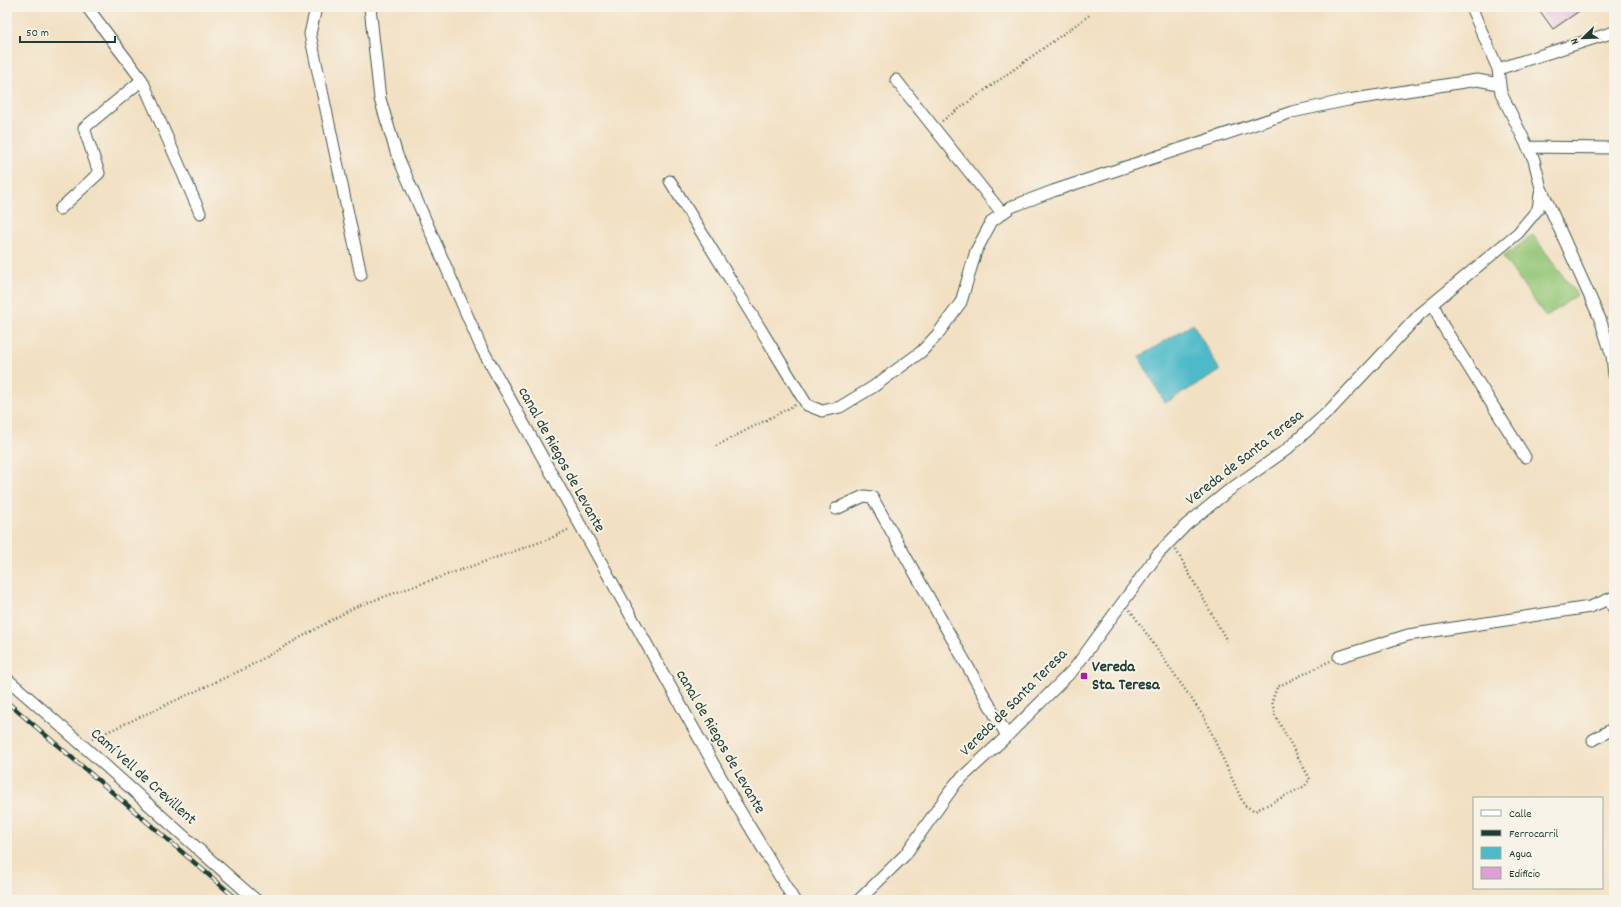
<svg xmlns="http://www.w3.org/2000/svg" width="1621" height="907" font-family="Dekko,sans-serif">
<style>
.pitch{fill:#92c575;stroke:#588154}
.water{fill:#4ebac9;stroke:#367c7e}
.building{fill:#dda0d4}
.lines{fill:none;stroke-linecap:round;stroke-linejoin:round}
.street-casing{stroke:#3f5549;stroke-width:13}
.path{stroke:#3f5549;stroke-width:2.5;stroke-dasharray:1 3;stroke-linecap:butt}
.street{stroke:#fff;stroke-width:11}
.rail-casing{stroke:#1f3d34;stroke-width:4.5}
.rail{stroke:#f7f3e8;stroke-width:3;stroke-dasharray:9;stroke-linecap:butt}
.poi-dot{fill:#b5179e;stroke:#f7f3e8;stroke-width:1.5}
.labels{text-anchor:middle;dominant-baseline:central;stroke-width:4;stroke-linejoin:round;paint-order:stroke}
.street-label{font-size:16px;fill:#1f3d34;stroke:#f7f3e8}
.poi-label{font-size:16px;font-weight:bold;fill:#1f3d34;stroke:#f7f3e8;text-anchor:start}
</style>
<rect width="100%" height="100%" fill="#f7f3e8"/>
<filter id="ink" filterUnits="userSpaceOnUse"><feTurbulence type="fractalNoise" baseFrequency=".025" numOctaves="2"/><feDisplacementMap in="SourceGraphic" scale="8" xChannelSelector="R" yChannelSelector="G"/><feConvolveMatrix kernelMatrix="1 2 1 2 8 2 1 2 1" color-interpolation-filters="sRGB"/></filter>
<filter id="wash" filterUnits="userSpaceOnUse"><feTurbulence type="fractalNoise" baseFrequency=".012" numOctaves="4" result="noise"/><feDisplacementMap in="SourceGraphic" scale="16" xChannelSelector="R" yChannelSelector="G"/><feGaussianBlur stdDeviation="0.9" result="paint"/><feColorMatrix in="noise" values="0 0 0 0 0 0 0 0 0 0 0 0 0 0 0 0 0 1.4 0 .05"/><feComposite in="paint" operator="in"/></filter>
<g filter="url(#wash)">
<rect width="100%" height="100%" fill="#f2e0c3"/>
<path class="pitch" d="M1533,235L1577,295L1546,317L1503,257Z"/>
<path class="water" d="M1193,324L1220,371L1165,403L1139,357Z"/>
<g id="blocks">
<path class="building" d="M1537,7H1585L1553,29Z"/>
</g>
</g>
<g filter="url(#ink)">
<use href="#blocks" fill-opacity="0" stroke="#3f5549" stroke-width="1"/>
<g class="lines">
<defs>
<path id="street" d="M87,7L142,80L200,213
M314,7L315,12L310,34L361,275
M370,7L380,99L397,155L481,347L733,799L794,900
M1498,69L1614,32
M896,80L1002,213
M1527,147L1614,148
M670,181L807,405L822,411L840,407L873,387L921,352L937,335L961,302L976,251L992,221L1011,207L1053,191L1292,112L1348,100L1477,80L1499,84
M1541,188L1600,319L1612,356L1614,375
M60,209L99,173L84,128L142,80
M1433,304L1443,326L1525,457
M836,509L864,496L872,497L1007,736
M1609,599L1614,609
M1339,657L1408,635L1590,607L1614,597
M7,679C91,751 172,827 256,900
M1593,740L1614,728
M859,900L905,855L956,783L1007,736L1074,669L1158,554L1186,525L1228,491L1286,450L1329,411L1420,314L1518,233L1538,209L1541,188L1534,160L1501,93L1498,69L1471,7"/>
</defs>
<use href="#street" class="street-casing"/>
<path class="path" d="M942,121L1091,14
M716,446L795,405
M1176,550L1227,641
M1130,610L1204,717L1244,805L1255,811L1305,786L1310,779L1275,715L1272,701L1277,687L1330,661
M92,739L246,668L355,607L549,539L570,529"/>
<use href="#street" class="street"/>
<defs>
<path id="rail" d="M7,702L238,900"/>
</defs>
<use href="#rail" class="rail-casing"/>
<use href="#rail" class="rail"/>
</g>
</g>
<rect class="poi-dot" x="1080" y="672" width="8" height="8" rx="2"/>
<g class="labels">
<g class="street-label">
<text transform="translate(1245 458) rotate(-38)">Vereda de Santa Teresa</text>
<text transform="translate(561 460) rotate(61)">canal de Riegos de Levante</text>
<text transform="translate(1014 703) rotate(-45)">Vereda de Santa Teresa</text>
<text transform="translate(720 742) rotate(60)">canal de Riegos de Levante</text>
<text transform="translate(143 777) rotate(42)">Camí Vell de Crevillent</text>
</g>
<g class="poi-label">
<text x="1092" y="667">Vereda<tspan x="1092" dy="18">Sta. Teresa</tspan></text>
</g>
</g>
<rect width="1621" height="907" fill="none" stroke="#f7f3e8" stroke-width="24"/>
<rect x="1473" y="797" width="130" height="92" fill="#f7f3e8" stroke="#a1aaa0"/>
<rect x="1481" y="810" width="20" height="6" fill="#ffffff" stroke="#a1aaa0"/>
<text x="1509" y="817" font-size="12" fill="#1f3d34">Calle</text>
<rect x="1481" y="830" width="20" height="6" fill="#1f3d34" stroke="#a1aaa0"/>
<text x="1509" y="837" font-size="12" fill="#1f3d34">Ferrocarril</text>
<rect x="1481" y="847" width="20" height="12" fill="#4ebac9" stroke="#a1aaa0"/>
<text x="1509" y="857" font-size="12" fill="#1f3d34">Agua</text>
<rect x="1481" y="867" width="20" height="12" fill="#dda0d4" stroke="#a1aaa0"/>
<text x="1509" y="877" font-size="12" fill="#1f3d34">Edificio</text>
<g transform="translate(1583 38) rotate(247)" stroke="#f7f3e8" stroke-width="3" paint-order="stroke">
<path d="M0-3L7 15L0 10L-7 15Z" fill="#1f3d34"/>
<text y="-6" font-size="11" font-weight="bold" text-anchor="middle" fill="#1f3d34">N</text>
</g>
<path d="M20 36v6h95v-6" fill="none" stroke="#1f3d34" stroke-width="2"/>
<text x="26" y="36" font-size="12" fill="#1f3d34" stroke="#f7f3e8" stroke-width="3" paint-order="stroke">50 m</text>
</svg>
